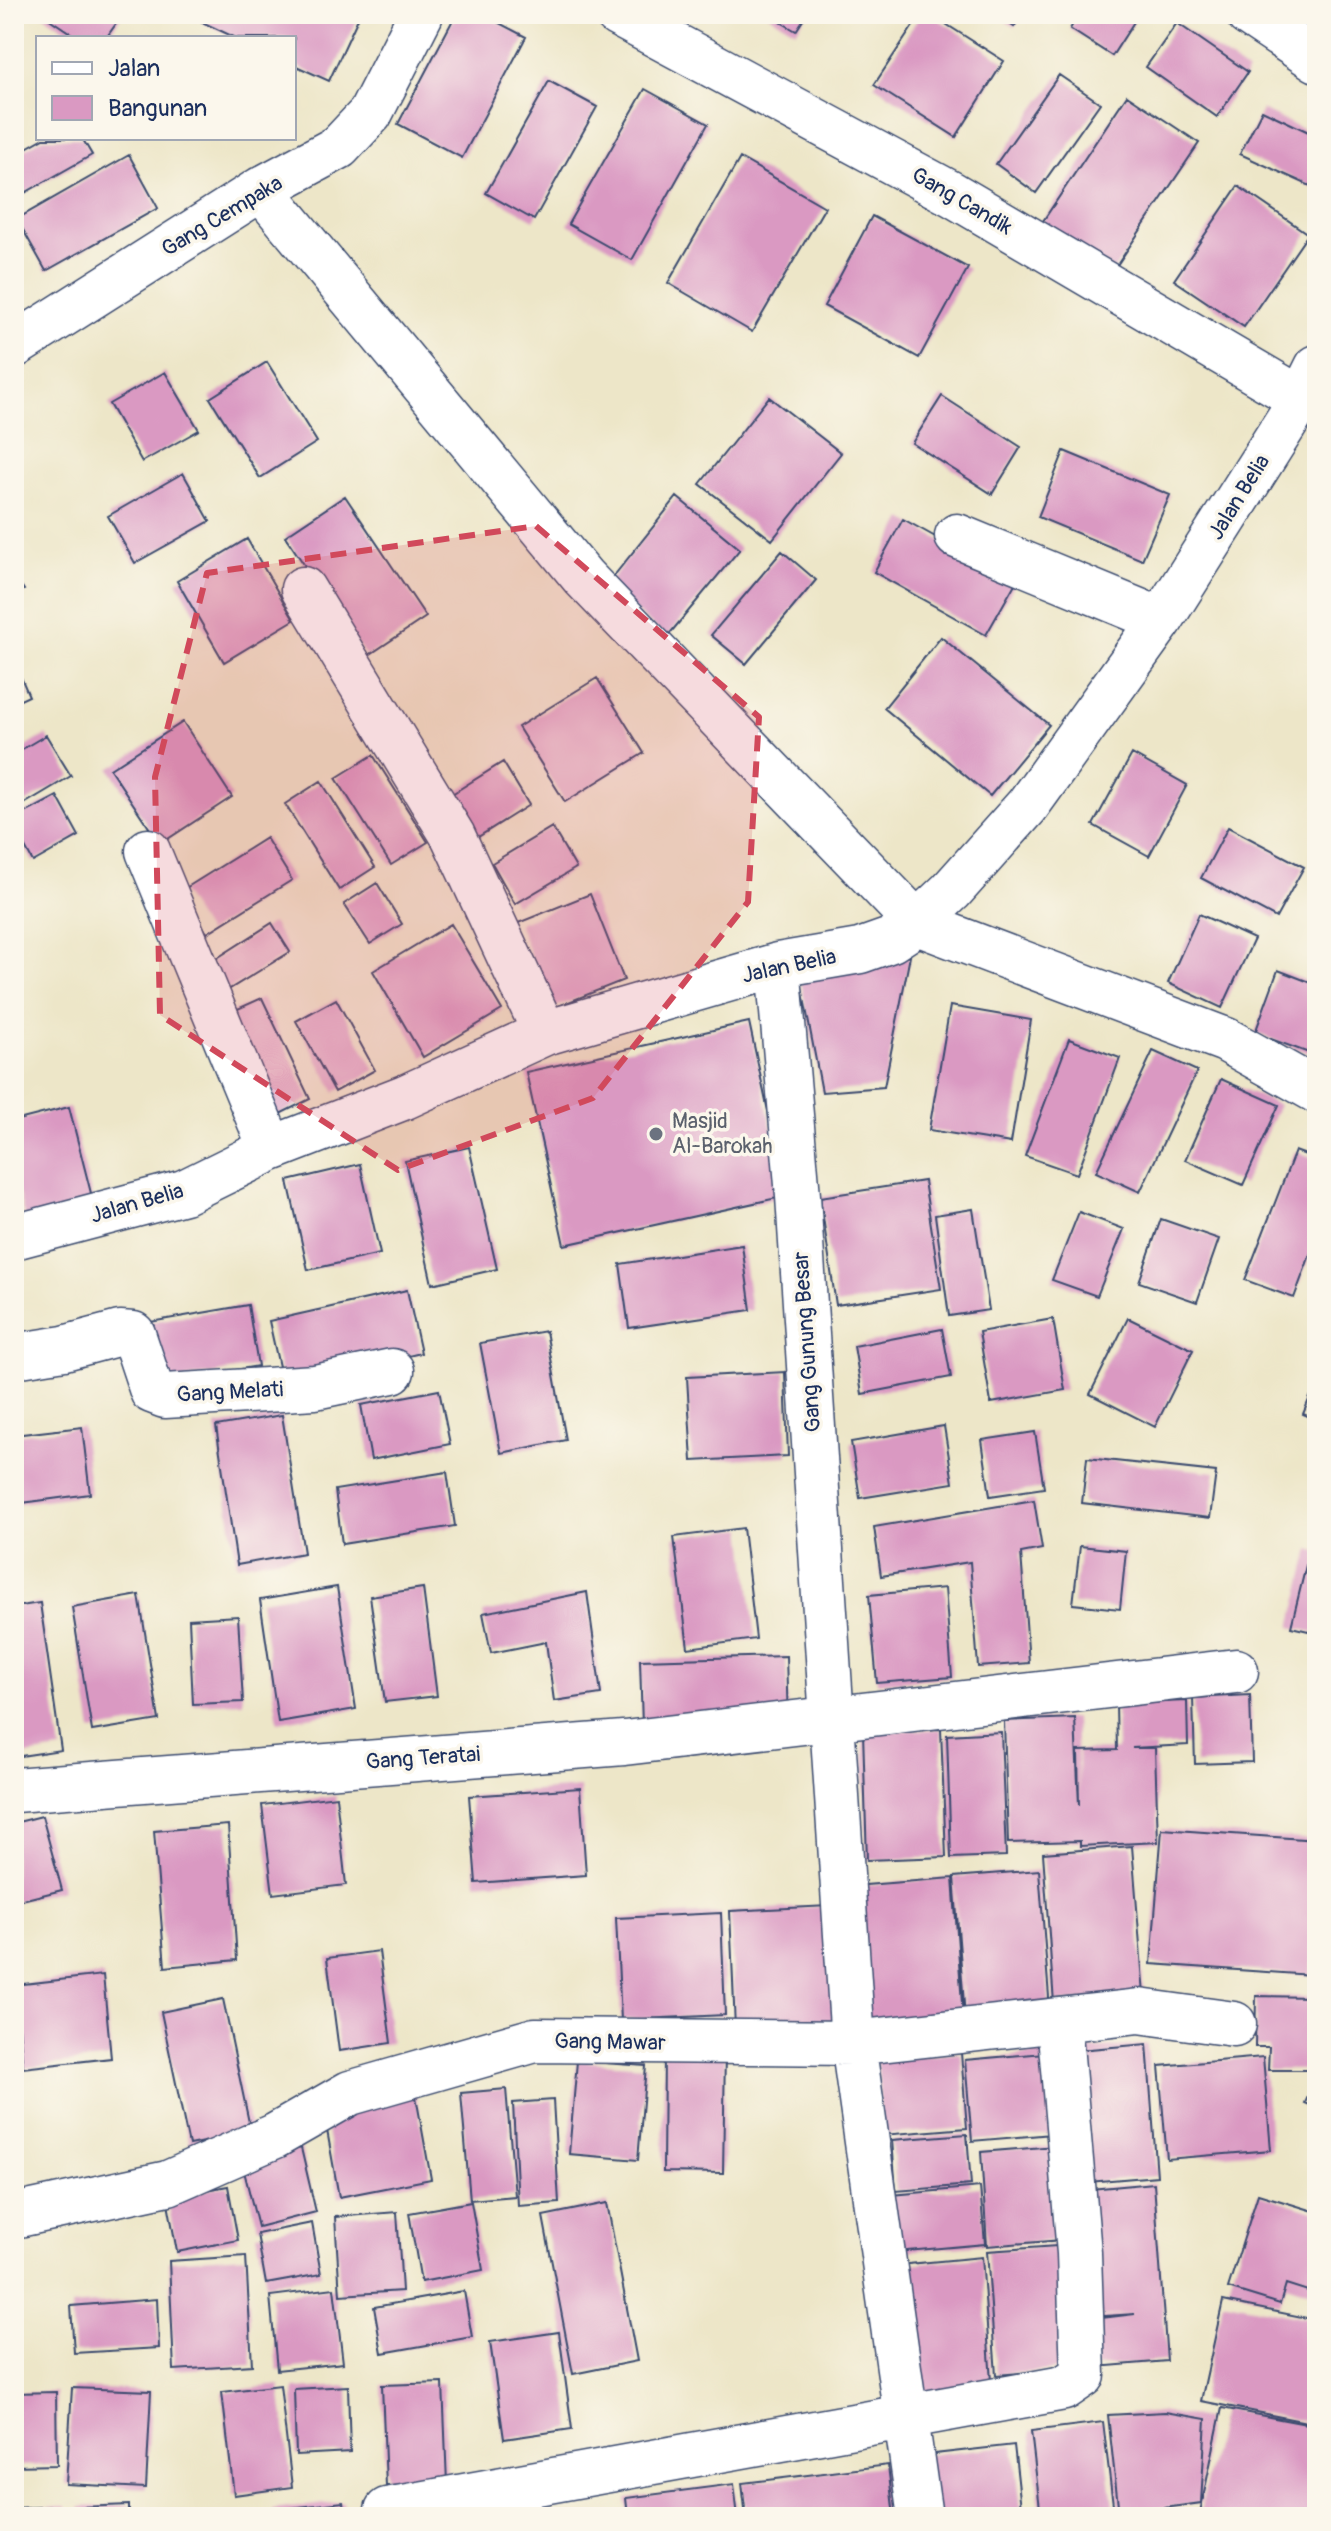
<svg xmlns="http://www.w3.org/2000/svg" width="1331" height="2531" font-family="Pangolin,sans-serif">
<style>
.building{fill:#da99c2}
.lines{fill:none;stroke-linecap:round;stroke-linejoin:round}
.minor-casing{stroke:#3a4a6e;stroke-width:47}
.minor{stroke:#fff;stroke-width:44}
.marked{fill:#d1495b;fill-opacity:0.2;stroke:#d1495b;stroke-width:6;stroke-dasharray:16 10;stroke-linejoin:round}
.worship-dot{fill:#6b7280;stroke:#fbf7ec;stroke-width:3}
.labels{text-anchor:middle;dominant-baseline:central;stroke-width:7;stroke-linejoin:round;paint-order:stroke}
.street-label{font-size:22px;fill:#1b2f5e;stroke:#fbf7ec}
.worship-label{font-size:22px;fill:#5b616d;stroke:#fbf7ec;text-anchor:start}
</style>
<rect width="100%" height="100%" fill="#fbf7ec"/>
<filter id="ink" filterUnits="userSpaceOnUse"><feTurbulence type="fractalNoise" baseFrequency=".0125" numOctaves="2"/><feDisplacementMap in="SourceGraphic" scale="16" xChannelSelector="R" yChannelSelector="G"/><feConvolveMatrix kernelMatrix="1 2 1 2 8 2 1 2 1" color-interpolation-filters="sRGB"/></filter>
<filter id="wash" filterUnits="userSpaceOnUse"><feTurbulence type="fractalNoise" baseFrequency=".006" numOctaves="4" result="noise"/><feDisplacementMap in="SourceGraphic" scale="32" xChannelSelector="R" yChannelSelector="G"/><feGaussianBlur stdDeviation="1.8" result="paint"/><feColorMatrix in="noise" values="0 0 0 0 0 0 0 0 0 0 0 0 0 0 0 0 0 1.4 0 .05"/><feComposite in="paint" operator="in"/></filter>
<g filter="url(#wash)">
<rect width="100%" height="100%" fill="#ede6c8"/>
<g id="blocks">
<path class="building" d="M42,14H123L106,38H78Z
M206,14H360L329,81L294,65V38H236L202,22Z
M456,14H482L526,37L462,158L398,124Z
M767,14H807L796,31Z
M921,14H930L1004,61L956,137L874,85Z
M996,14H1023L1014,27Z
M1079,14H1139L1112,56L1070,29Z
M1177,23L1248,72L1217,117L1146,67Z
M1059,75L1100,103L1036,193L996,164Z
M549,81L597,107L534,220L486,193Z
M645,89L708,124L632,260L568,224Z
M1127,95L1199,143L1113,271L1041,224Z
M1262,110L1317,136V189L1240,154Z
M44,138H82L92,155L14,199V155Z
M129,155L158,208L46,271L17,219Z
M740,158L825,207L752,332L668,283Z
M1238,186L1308,234L1244,327L1174,280Z
M872,216L968,268L919,358L824,306Z
M267,362L317,442L260,478L210,398Z
M165,372L199,430L142,462L109,404Z
M942,396L1021,447L992,494L912,443Z
M769,397L841,453L772,540L700,484Z
M1064,451L1170,495L1142,560L1038,517Z
M183,473L210,521L135,563L108,516Z
M345,496L426,617L366,657L285,536Z
M677,497L740,549L667,637L605,587Z
M903,519L1016,582L986,635L874,572Z
M247,539L294,620L224,662L177,581Z
M782,551L816,580L746,664L711,635Z
M14,575L24,590L14,596Z
M941,637L1049,725L990,796L884,708Z
M14,661L29,696L14,703Z
M597,678L644,753L565,802L518,727Z
M183,722L232,797L160,844L110,769Z
M46,735L71,776L14,810V754Z
M1132,754L1187,785L1149,856L1093,825Z
M373,755L428,842L391,865L336,778Z
M503,762L529,805L470,842L444,799Z
M321,781L375,867L339,890L285,804Z
M57,796L79,836L33,862L14,827V819Z
M552,827L576,868L515,904L492,863Z
M1228,827L1304,867L1276,918L1201,878Z
M266,838L292,880L207,933L181,891Z
M377,883L402,924L370,944L344,904Z
M590,894L624,980L551,1009L518,923Z
M1199,914L1254,939L1222,1008L1168,983Z
M272,923L290,952L228,990L211,962Z
M451,924L502,1010L423,1057L373,971Z
M910,956L884,1087L822,1092L800,977Z
M1278,970L1317,985V1056L1255,1033Z
M262,998L310,1099L272,1118L222,1016Z
M336,999L375,1070L335,1092L296,1021Z
M950,1006L1031,1020L1011,1143L929,1130Z
M749,1022L786,1196L564,1245L526,1072Z
M1069,1039L1120,1058L1077,1174L1025,1156Z
M1153,1051L1197,1071L1140,1192L1096,1172Z
M1221,1079L1279,1105L1243,1185L1185,1160Z
M69,1107L93,1201L25,1219L14,1176V1121Z
M469,1147L497,1269L432,1284L405,1161Z
M1295,1151L1317,1159V1236L1294,1298L1245,1280Z
M360,1164L380,1254L308,1270L288,1181Z
M924,1181L941,1289L836,1305L820,1197Z
M973,1209L989,1310L949,1316L935,1215Z
M1079,1212L1124,1229L1097,1296L1052,1280Z
M1161,1219L1219,1239L1197,1302L1139,1282Z
M742,1245L751,1310L629,1328L620,1264Z
M407,1290L421,1353L283,1385L269,1321Z
M248,1305L258,1366L160,1383L150,1322Z
M1128,1318L1193,1350L1155,1427L1090,1394Z
M1053,1319L1065,1390L991,1403L979,1332Z
M942,1329L951,1377L862,1394L854,1346Z
M546,1331L566,1440L501,1453L480,1343Z
M785,1372L788,1456L692,1461L687,1377Z
M1317,1381V1420L1303,1414Z
M439,1390L450,1444L371,1460L361,1405Z
M282,1415L304,1553L237,1565L216,1426Z
M944,1426L953,1483L860,1498L851,1442Z
M82,1427L90,1494L14,1504V1435Z
M1035,1432L1044,1488L990,1496L982,1440Z
M1087,1458L1216,1472L1210,1518L1082,1503Z
M447,1472L455,1526L342,1544L335,1490Z
M1034,1500L1042,1549L1021,1553L1029,1663L978,1667L970,1562L881,1576L874,1527Z
M743,1528L756,1639L688,1648L674,1537Z
M1080,1546L1126,1551L1120,1609L1073,1604Z
M1310,1549L1317,1551V1633L1291,1627Z
M337,1587L356,1709L278,1722L260,1600Z
M423,1588L437,1696L385,1702L370,1596Z
M945,1588L952,1677L877,1683L869,1595Z
M587,1592L601,1694L554,1701L546,1642L491,1653L483,1613Z
M139,1595L159,1720L92,1731L72,1607Z
M40,1603L61,1750L14,1757V1607Z
M238,1616L243,1702L193,1704L189,1619Z
M786,1656L788,1722L642,1726L640,1660Z
M1250,1695L1252,1762L1195,1764L1193,1698Z
M1187,1701L1188,1745L1132,1748H1155L1158,1842L1080,1846V1841L1008,1843L1004,1721L1075,1718L1079,1805L1078,1751L1117,1750L1116,1704Z
M941,1729L946,1857L867,1860L863,1732Z
M1001,1732L1006,1856L951,1858L947,1735Z
M580,1788L586,1875L476,1883L469,1796Z
M336,1796L346,1885L273,1894L262,1805Z
M42,1816L62,1890L14,1902V1823Z
M228,1825L237,1960L165,1967L154,1831Z
M1162,1829L1317,1840L1311,1975L1151,1964Z
M1132,1846L1144,1995L1054,2003L1043,1853Z
M1039,1870L1050,2010L965,2017L954,1877Z
M953,1878L963,2018L865,2025L853,1886Z
M829,1906L834,2024L735,2028L730,1911Z
M721,1913L725,2015L621,2020L616,1918Z
M379,1951L391,2043L339,2051L327,1958Z
M103,1975L111,2058L23,2068L15,1985Z
M1256,1996L1310,1997L1309,2070H1268L1269,2047H1255Z
M223,1999L251,2132L189,2145L161,2012Z
M1147,2044L1157,2176L1077,2183L1067,2051Z
M664,2052H725L723,2173L663,2172Z
M1056,2052L1063,2133L972,2141L965,2060Z
M961,2053L967,2128L882,2135L877,2060Z
M1263,2057L1271,2150L1167,2159L1159,2066Z
M577,2061L646,2066L638,2160L569,2154Z
M1317,2077V2108L1305,2103Z
M506,2089L515,2196L470,2200L461,2093Z
M415,2091L431,2179L339,2197L323,2108Z
M553,2100L559,2203L518,2206L513,2103Z
M967,2134L971,2185L896,2191L892,2140Z
M1055,2146L1062,2240L987,2246L981,2152Z
M301,2148L316,2212L258,2227L242,2163Z
M1154,2183L1167,2361L1096,2367L1093,2319L1135,2314L1090,2317L1080,2190Z
M228,2186L238,2240L177,2252L167,2197Z
M980,2187L985,2244L896,2252L892,2195Z
M1258,2194L1317,2212V2294L1286,2284L1280,2304L1228,2288Z
M471,2202L483,2270L421,2282L409,2213Z
M607,2203L637,2361L573,2374L543,2216Z
M397,2212L402,2291L340,2295L335,2217Z
M312,2223L321,2274L266,2284L257,2234Z
M1057,2246L1067,2369L996,2375L987,2251Z
M246,2256L252,2365L174,2370L169,2261Z
M982,2257L992,2395L908,2403L898,2265Z
M334,2288L343,2363L277,2370L270,2296Z
M464,2291L472,2337L382,2353L374,2307Z
M157,2299L159,2348L74,2353L71,2306Z
M1223,2301L1317,2320V2424L1201,2401Z
M559,2332L572,2429L504,2439L490,2342Z
M443,2383L447,2484L386,2486L382,2385Z
M280,2385L292,2487L234,2495L222,2392Z
M348,2386L350,2452L296,2455L294,2389Z
M72,2388L151,2391L146,2488L66,2484Z
M56,2392L57,2465L14,2466V2393Z
M1222,2408L1317,2426V2479L1309,2517H1199Z
M1165,2412L1206,2419L1201,2503L1119,2514L1108,2415Z
M1103,2422L1114,2513L1041,2517L1031,2431Z
M1014,2445L1022,2517H923L926,2455Z
M888,2465L894,2517H746L742,2483Z
M734,2484L738,2517H628L626,2498Z
M343,2502L345,2517H274L273,2510Z
M129,2505V2517H81L80,2507Z
M67,2506V2517H14V2508Z"/>
</g>
</g>
<g filter="url(#ink)">
<use href="#blocks" fill-opacity="0" stroke="#3a4a6e" stroke-width="2"/>
<g class="lines">
<defs>
<path id="minor" d="M617,14L952,194L1301,399
M1248,14L1317,60
M261,189L583,577L917,923L1226,1040L1317,1091
M14,346L261,189L339,147L370,114L421,14
M957,536L1161,620
M303,589L453,836L545,1033
M148,851L271,1149
M778,965L798,1196L853,2043L920,2517
M14,1237L184,1192L271,1149L405,1097L545,1033L778,965L860,951L891,940L917,923L951,891L1027,806L1161,620L1301,399L1317,367
M14,1356L64,1348L120,1333L133,1334L152,1391L165,1396L315,1387L392,1371
M14,1790L624,1743L1236,1671
M14,2216L168,2183L275,2136L350,2093L535,2040L853,2043L1139,2011L1234,2024
M387,2510L1064,2388L1083,2375L1079,2253L1059,2022"/>
</defs>
<use href="#minor" class="minor-casing"/>
<use href="#minor" class="minor"/>
</g>
</g>
<path class="marked" d="M536,526L759,717L748,902L593,1098L398,1170L160,1015L155,777L207,573Z"/>
<circle class="worship-dot" cx="656" cy="1134" r="8"/>
<g class="labels">
<g class="street-label">
<text transform="translate(962 201) rotate(30)">Gang Candik</text>
<text transform="translate(222 216) rotate(-31)">Gang Cempaka</text>
<text transform="translate(1239 497) rotate(-58)">Jalan Belia</text>
<text transform="translate(789 966) rotate(-12)">Jalan Belia</text>
<text transform="translate(137 1203) rotate(-16)">Jalan Belia</text>
<text transform="translate(807 1342) rotate(-94)">Gang Gunung Besar</text>
<text transform="translate(230 1392) rotate(-3)">Gang Melati</text>
<text transform="translate(423 1758) rotate(-4)">Gang Teratai</text>
<text transform="translate(610 2042) rotate(1)">Gang Mawar</text>
</g>
<g class="worship-label">
<text x="672" y="1121">Masjid<tspan x="672" dy="25">Al-Barokah</tspan></text>
</g>
</g>
<rect width="1331" height="2531" fill="none" stroke="#fbf7ec" stroke-width="48"/>
<rect x="36" y="36" width="260" height="104" fill="#fbf7ec" stroke="#a1a7b3" stroke-width="2"/>
<rect x="52" y="62" width="40" height="12" fill="#ffffff" stroke="#a1a7b3" stroke-width="2"/>
<text x="108" y="76" font-size="24" fill="#1b2f5e">Jalan</text>
<rect x="52" y="96" width="40" height="24" fill="#da99c2" stroke="#a1a7b3" stroke-width="2"/>
<text x="108" y="116" font-size="24" fill="#1b2f5e">Bangunan</text>
</svg>
